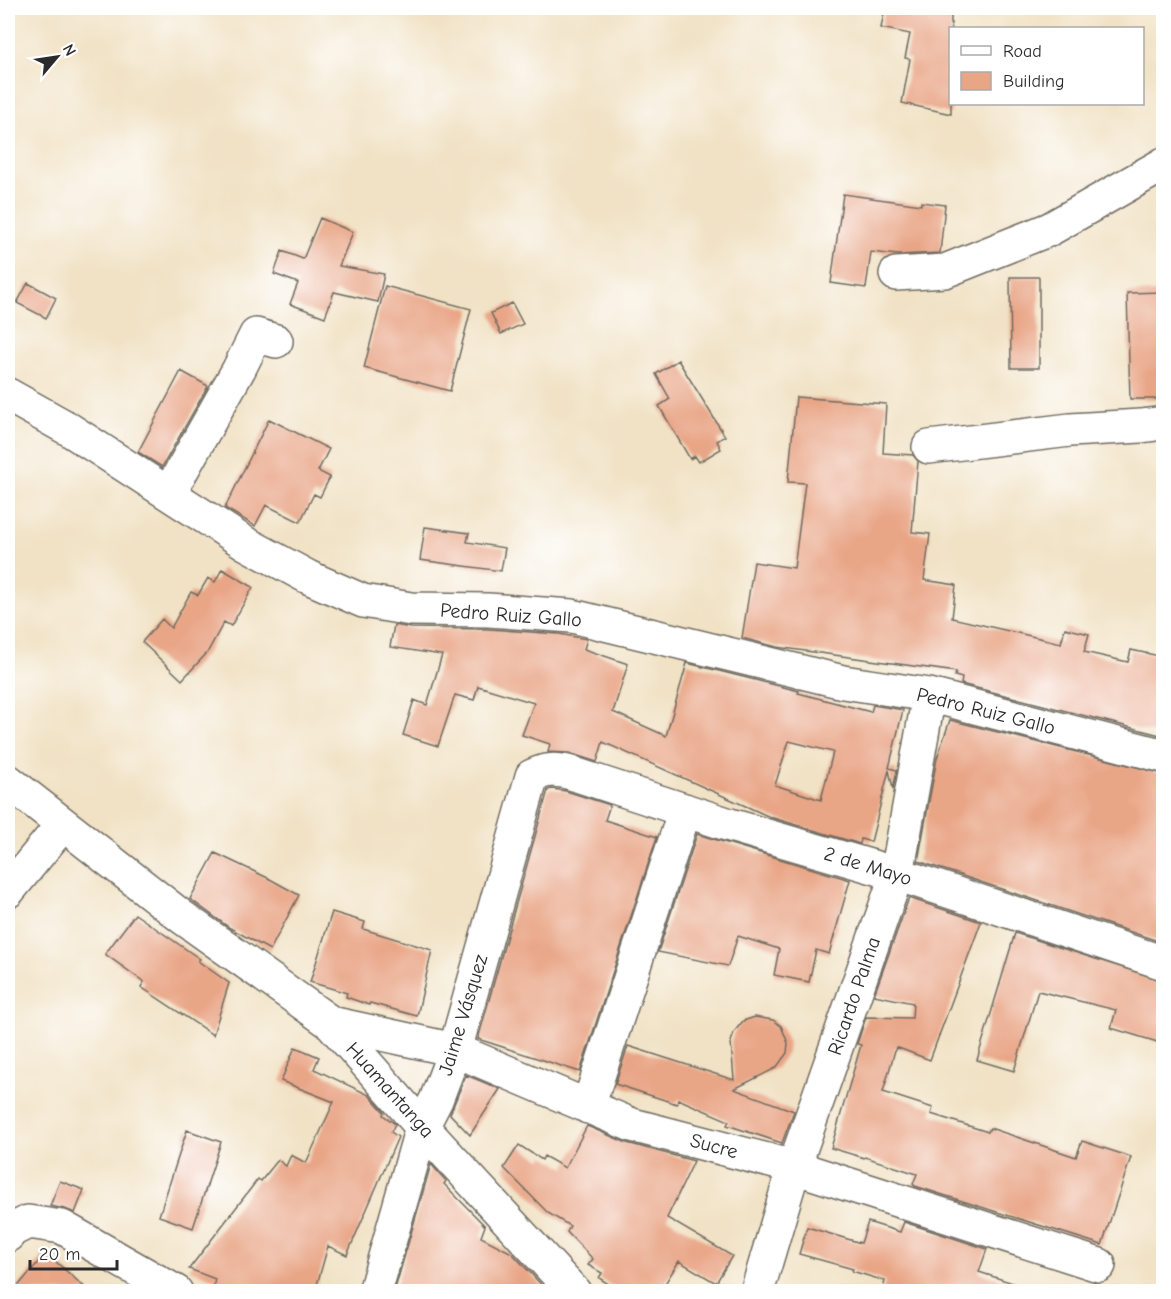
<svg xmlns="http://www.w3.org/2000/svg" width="1171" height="1299" font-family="'Comic Neue',sans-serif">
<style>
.building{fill:#e9a687;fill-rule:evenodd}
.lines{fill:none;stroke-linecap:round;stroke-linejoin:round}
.minor-casing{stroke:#706b61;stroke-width:36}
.minor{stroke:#fff;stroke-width:33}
.labels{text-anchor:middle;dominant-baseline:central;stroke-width:4.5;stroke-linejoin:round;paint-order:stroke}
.street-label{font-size:20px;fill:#2b2b2b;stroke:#fff}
</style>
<rect width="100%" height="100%" fill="#fff"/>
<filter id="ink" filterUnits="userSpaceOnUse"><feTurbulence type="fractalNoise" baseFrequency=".0167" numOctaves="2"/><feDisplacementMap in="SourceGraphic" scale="12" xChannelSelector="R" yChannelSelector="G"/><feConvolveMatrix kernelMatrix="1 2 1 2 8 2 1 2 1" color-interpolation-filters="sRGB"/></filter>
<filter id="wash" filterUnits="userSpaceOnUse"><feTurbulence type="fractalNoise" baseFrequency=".008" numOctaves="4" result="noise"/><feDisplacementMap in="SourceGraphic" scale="24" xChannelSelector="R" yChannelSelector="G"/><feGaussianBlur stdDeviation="1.35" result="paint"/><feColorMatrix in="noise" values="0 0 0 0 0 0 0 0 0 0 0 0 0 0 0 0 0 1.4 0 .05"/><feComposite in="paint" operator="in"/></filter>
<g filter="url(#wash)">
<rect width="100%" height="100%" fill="#f1e2c5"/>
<g id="blocks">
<path class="building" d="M885,8H941L951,10V114L902,103L910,59L905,58L910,34L881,28Z
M843,194L921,205V202L945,205L940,253L898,255L871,252L866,288L831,283Z
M320,218L353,232L339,266L384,274L378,302L334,292L325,317L290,304L298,283L274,274L282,251L303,259Z
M1010,277H1039V368H1011Z
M28,283L56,298L46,318L17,303Z
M385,286L471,309L450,391L364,368Z
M1164,292V399H1130L1127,293Z
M512,303L523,324L501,334L491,313Z
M678,360L725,436L717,441L721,449L699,462L695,456L690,459L659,406L670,399L656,374Z
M181,371L208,386L162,467L138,452Z
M796,397L886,404L883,453L913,455L918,461L912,532L930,534L924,580L956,585L952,618L1061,643L1065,628L1089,634L1084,652L1128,662L1131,650L1164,657V736L961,684L962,678L955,676L956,672L777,647L742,638L754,562L794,568L805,483L788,482Z
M269,419L329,449L318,471L330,477L320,497L314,494L300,522L266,505L255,526L225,508Z
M425,527L469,533L467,542L505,548L501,571L420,560Z
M222,569L253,587L231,626L224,622L207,653L182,680L142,642L162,619L171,628L191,592L198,595L208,578L215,582Z
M394,625L411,628L487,629L559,634L587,639L584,649L628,664L613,712L666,736L687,663L799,691L798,693L871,712L873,705L903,710L889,768L897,770L893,789L889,770L871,842L861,839L860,844L770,817L603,742L597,762L569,753L548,752L550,744L522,735L534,703L478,686L474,700L455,695L438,746L403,735L414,700L427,705L442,655L390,647ZM789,741L833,752L821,800L775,785Z
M950,720L1164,774V943L918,861L937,758Z
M552,789L566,791L610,805L605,820L657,837L580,1072L478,1039L548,790Z
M697,834L850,880L829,954L816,950L809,982L774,975L779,949L738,936L728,966L658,952Z
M215,853L268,878L299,895L270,950L230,928L190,899Z
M909,898L981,922L930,1060L896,1047L883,1092L933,1108L931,1114L988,1132L990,1128L1076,1157L1082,1141L1131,1157L1102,1245L915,1186L913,1184L917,1174L865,1157L864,1158L831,1148L861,1045L857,1044L866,1017L912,1018L913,1003L874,995Z
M332,912L365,922L363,929L432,950L417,1016L370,1003L369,1005L346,997L347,993L310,982Z
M135,914L200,959L198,961L229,983L213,1035L141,987L144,982L105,954Z
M1015,933L1164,981V1044L1111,1028L1116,1010L1038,991L1014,1071L977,1060Z
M755,1017L773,1020L781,1026L788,1043L787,1053L776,1068L734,1089L794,1111L782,1143L727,1125L729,1121L678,1099L677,1104L615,1084L628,1046L734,1080L731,1042L734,1032L743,1021Z
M295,1047L319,1057L314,1069L369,1095L384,1112L383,1115L395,1124L391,1132L398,1137L347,1255L328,1246L315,1292H212L215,1279L189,1269L258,1179L261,1181L278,1160L286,1166L291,1155L306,1163L334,1102L281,1081Z
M466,1075L500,1089L470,1135L450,1114Z
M587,1126L627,1143L694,1161L667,1218L732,1256L716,1283L679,1261L660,1292H621L599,1278L602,1273L588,1265L593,1259L567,1232L570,1226L548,1213L504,1168L519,1145L542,1160L544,1156L565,1168Z
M187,1130L221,1142L193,1228L159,1216Z
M431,1164L446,1181L444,1184L485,1226L481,1237L512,1253L548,1292H399L395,1289Z
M60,1181L84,1190L75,1213L65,1209L50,1206Z
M868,1222L900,1232L904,1222L987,1249L979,1272L1025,1287V1292H882L885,1281L852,1271L853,1269L799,1254L807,1227L861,1243Z
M46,1253L90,1292H13Z"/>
</g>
</g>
<g filter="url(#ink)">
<use href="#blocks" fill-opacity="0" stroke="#706b61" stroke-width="1.5"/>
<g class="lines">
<defs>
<path id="minor" d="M896,274L945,271L1050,229L1164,164
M8,395L67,428L245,543L308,577L363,601L411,609L488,610L572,616L843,682L929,695L1164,756
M929,447L1070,430L1141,426L1164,423
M169,493L239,369L256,335L276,341
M8,781L63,824
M8,891L63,824L182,917L331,1023L422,1127L574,1292
M331,1023L455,1050L632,1125L794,1167L1099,1265
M588,1107L685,810
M8,1235L12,1230L28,1222L62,1227L176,1292
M375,1292L422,1127L436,1100L455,1050L532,776C546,769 556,769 571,773L730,825L897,874L1164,963
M757,1292L794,1167L897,874L929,695"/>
</defs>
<use href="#minor" class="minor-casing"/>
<use href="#minor" class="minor"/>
</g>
</g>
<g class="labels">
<g class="street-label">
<text transform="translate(511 615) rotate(4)">Pedro Ruiz Gallo</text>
<text transform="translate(986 711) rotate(14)">Pedro Ruiz Gallo</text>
<text transform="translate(868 866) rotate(17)">2 de Mayo</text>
<text transform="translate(854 996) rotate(-71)">Ricardo Palma</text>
<text transform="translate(463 1015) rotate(-73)">Jaime Vásquez</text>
<text transform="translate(390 1090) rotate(48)">Huamantanga</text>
<text transform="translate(714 1146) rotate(15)">Sucre</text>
</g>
</g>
<rect width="1171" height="1299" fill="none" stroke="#fff" stroke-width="30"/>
<rect x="949" y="27" width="195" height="78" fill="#ffffff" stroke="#aaaaaa" stroke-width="1.5"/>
<rect x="961" y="46" width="30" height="9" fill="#ffffff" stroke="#aaaaaa" stroke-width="1.5"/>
<text x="1003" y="57" font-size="18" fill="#2b2b2b">Road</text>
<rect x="961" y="72" width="30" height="18" fill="#e9a687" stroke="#aaaaaa" stroke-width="1.5"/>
<text x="1003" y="87" font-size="18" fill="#2b2b2b">Building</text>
<g transform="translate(57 57) rotate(61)" stroke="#ffffff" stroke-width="4.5" paint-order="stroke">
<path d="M0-4.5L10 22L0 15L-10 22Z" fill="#2b2b2b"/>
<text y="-9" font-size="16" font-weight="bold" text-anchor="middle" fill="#2b2b2b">N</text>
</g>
<path d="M30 1260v9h87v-9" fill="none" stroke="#2b2b2b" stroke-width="3"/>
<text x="39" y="1260" font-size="18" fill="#2b2b2b" stroke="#ffffff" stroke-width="4.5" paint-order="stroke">20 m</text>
</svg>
